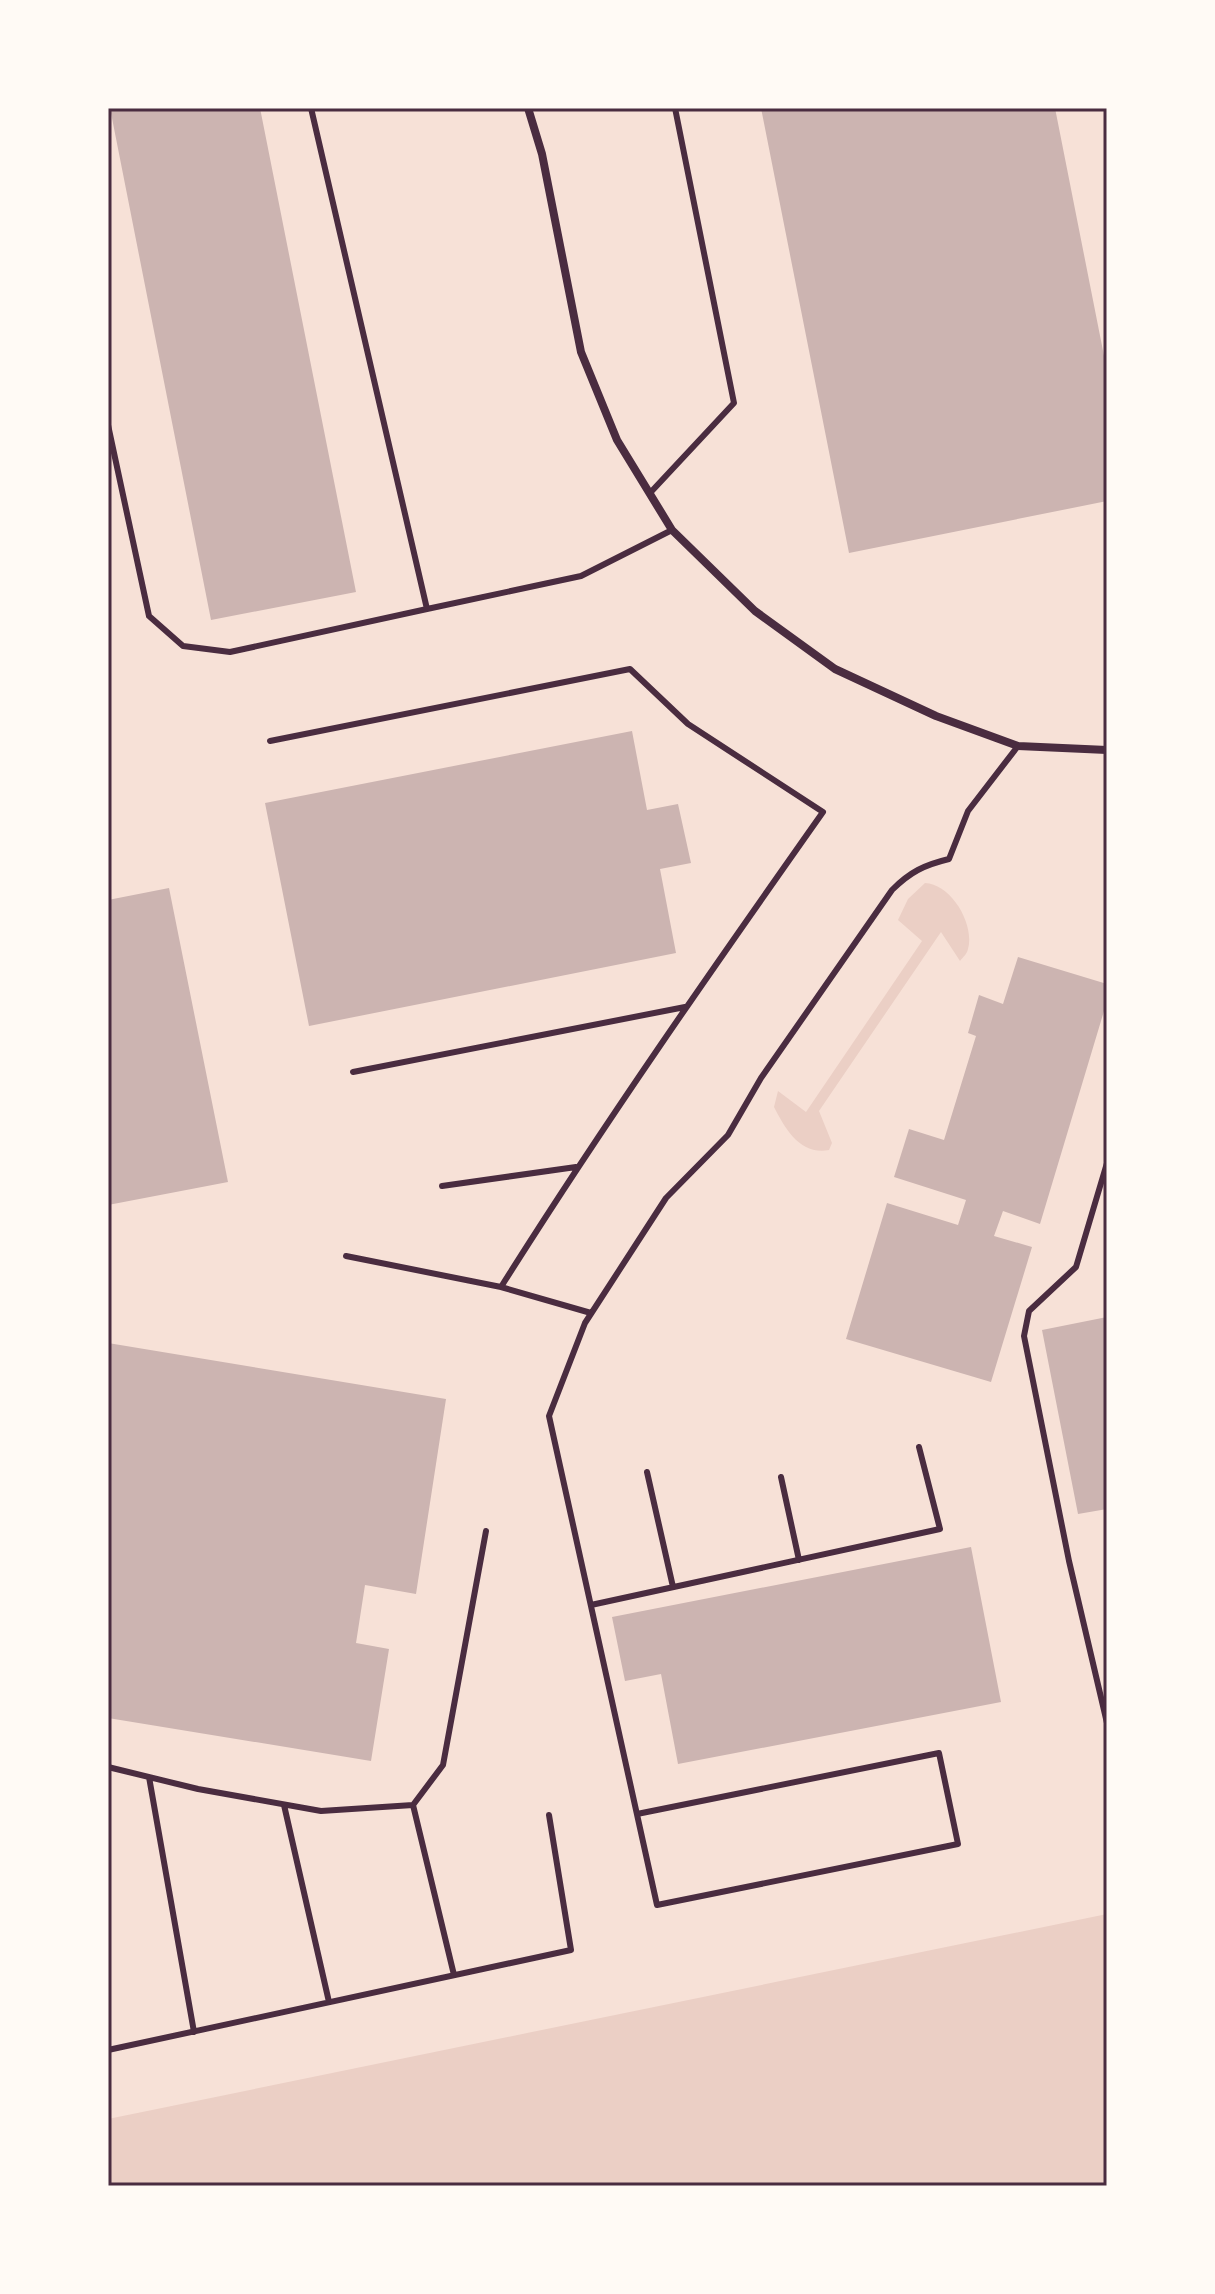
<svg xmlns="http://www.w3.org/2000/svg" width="1215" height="2294" font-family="'Asap Condensed',sans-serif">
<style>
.green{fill:#ebcfc5}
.building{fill:#ccb4b1}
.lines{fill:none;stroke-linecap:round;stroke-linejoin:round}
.service{stroke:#4a2c40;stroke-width:6}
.minor{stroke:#4a2c40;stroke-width:8}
.neatline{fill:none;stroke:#4a2c40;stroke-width:3}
</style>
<rect width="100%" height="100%" fill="#f7e1d7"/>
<path class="green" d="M925,883C951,884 975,924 968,949C967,954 963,957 960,961L941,932L819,1111L832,1143L829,1150C800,1155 786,1130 774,1107L778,1091L806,1112L922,941L898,920L908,899Z
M1107,1914V2186H108V2119Z"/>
<path class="building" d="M110,108H260L356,592L211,620Z
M761,108H1055L1107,371V501L849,553Z
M632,731L647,810L678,804L691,863L660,869L676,953L309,1026L265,803Z
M169,888L228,1182L108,1205V900Z
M1018,957L1107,984V1001L1040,1224L1003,1211L994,1236L1032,1247L991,1382L846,1339L887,1203L958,1225L966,1200L894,1177L909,1129L944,1140L976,1036L968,1033L979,995L1003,1004Z
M1107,1317V1509L1078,1514L1042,1330Z
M108,1343L446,1399L416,1594L365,1585L356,1643L389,1649L371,1761L108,1718Z
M971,1547L1001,1702L678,1764L661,1674L625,1681L612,1617Z"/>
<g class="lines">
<path class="service" d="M108,425L149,616L183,646L230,652L427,609L311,108
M650,493L734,403L675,108
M427,609L581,576L672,530
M270,741L630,669L688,724L823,812C713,968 603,1125 501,1287
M353,1072L685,1007
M1107,1163L1076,1267L1029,1311L1024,1336L1069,1561L1107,1723
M442,1186L576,1167
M346,1256L501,1287L591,1313
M647,1472L673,1587
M781,1477L799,1560
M591,1605L940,1529L919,1447
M108,1767L198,1789L321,1811L413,1805L443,1765L486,1531
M149,1777L194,2032
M284,1805L329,2002
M413,1805L454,1975
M637,1814L939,1753L958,1844L657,1905L549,1416L585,1323L666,1198L728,1135L761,1078L892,890C910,872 924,865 949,859L968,811L1018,746
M108,2050L571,1950L549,1815"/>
<path class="minor" d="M528,108L542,154L581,352L617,440L672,530L755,611L835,669L936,716L1018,746L1107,750"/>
</g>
<rect width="1215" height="2294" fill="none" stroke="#fffaf5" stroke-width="220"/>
<rect x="110" y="110" width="995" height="2074" class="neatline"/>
</svg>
